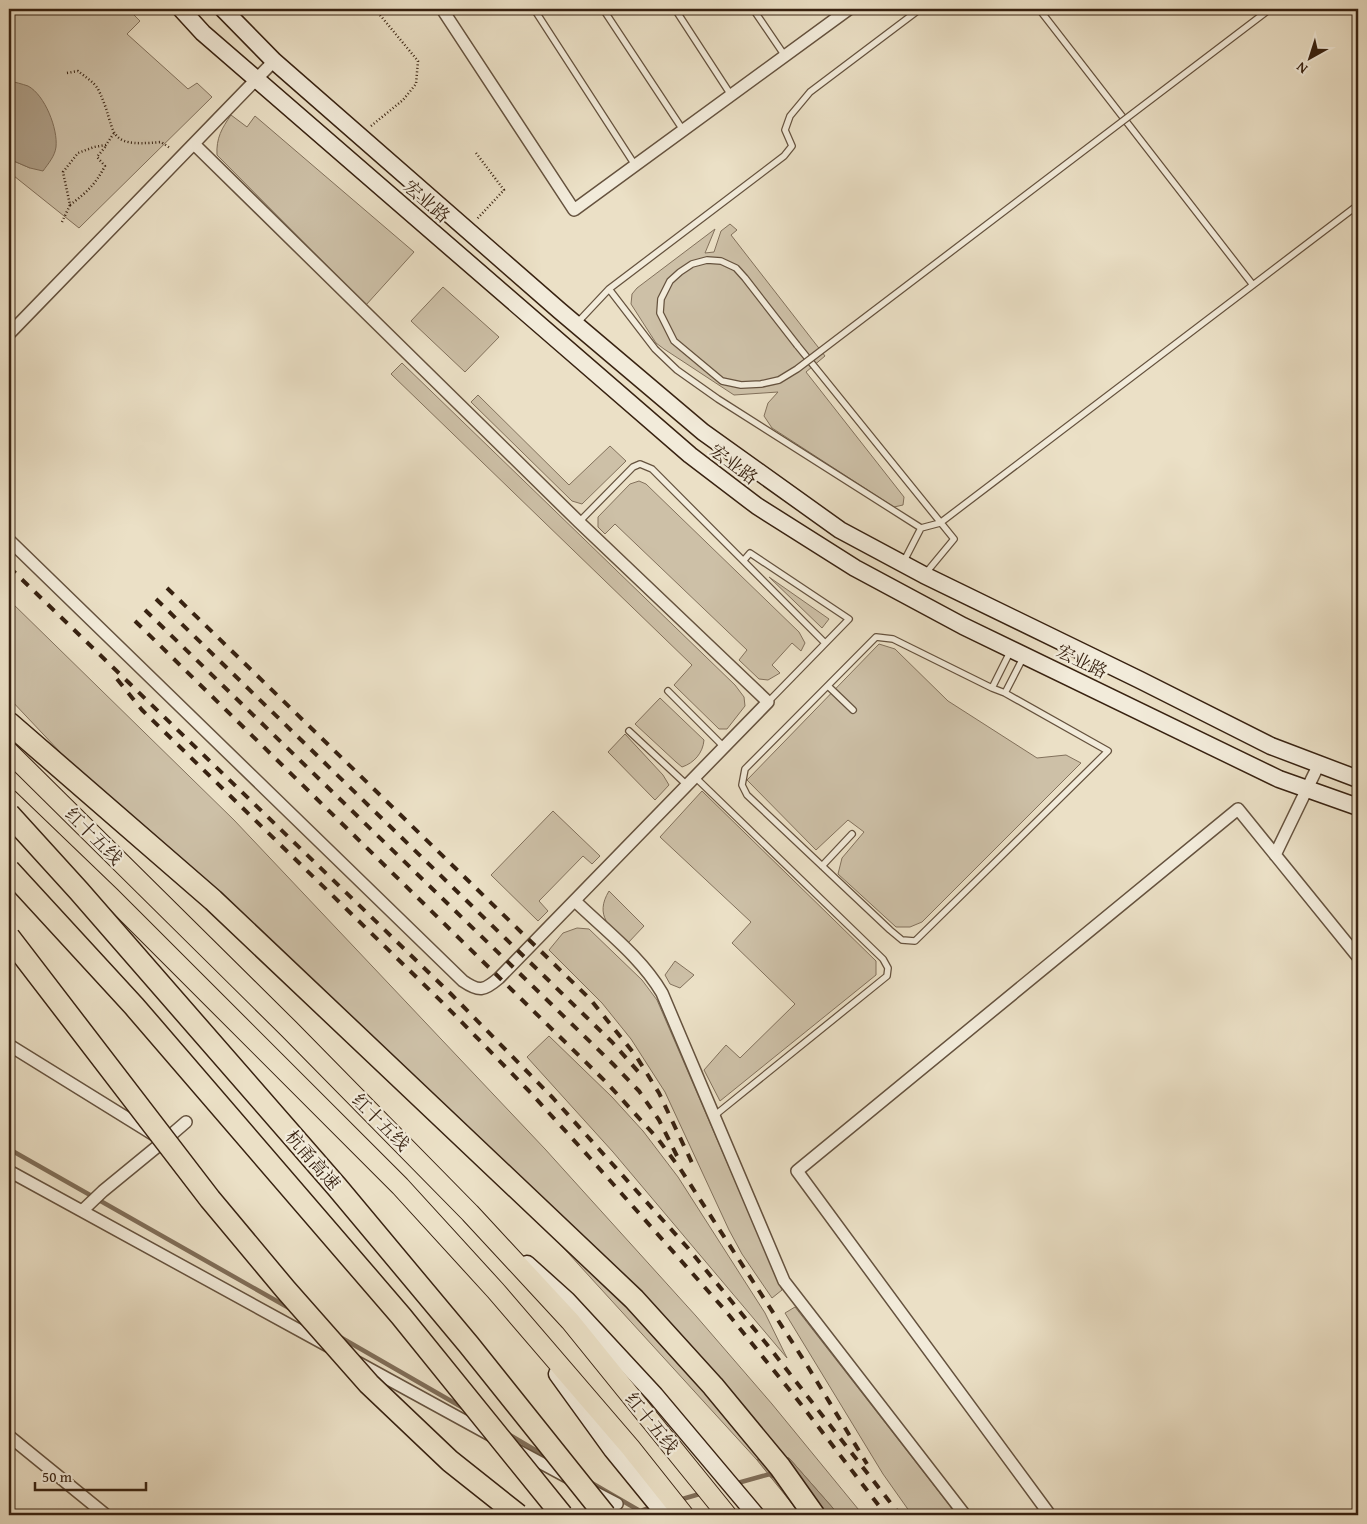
<svg xmlns="http://www.w3.org/2000/svg" width="1367" height="1524" font-family="'Gentium Book Plus','Noto Serif SC',serif">
<style>
.green{fill:#cdc0a7;stroke:#82715c}
.water{fill:#ae9f88;stroke:#7f6d58}
.lines{fill:none;stroke-linecap:round;stroke-linejoin:round}
.stream{stroke:#7f6d58;stroke-width:4.5}
.lane-casing{stroke:#65523e;stroke-width:8}
.street-casing{stroke:#65523e;stroke-width:14}
.secondary-casing{stroke:#382211;stroke-width:19}
.primary-casing{stroke:#382211;stroke-width:21}
.highway-casing{stroke:#382211;stroke-width:24}
.path{stroke:#382211;stroke-width:2.5;stroke-dasharray:1 2.5;stroke-linecap:butt}
.lane{stroke:#f2ebda;stroke-width:5.5}
.street{stroke:#f2ebda;stroke-width:11}
.secondary{stroke:#f2ebda;stroke-width:16}
.primary{stroke:#ebe0c6;stroke-width:19}
.highway{stroke:#ebe0c6;stroke-width:21}
.rail{stroke:#382211;stroke-width:4;stroke-dasharray:9 9;stroke-linecap:butt}
.lane-bridge-casing{stroke:#65523e;stroke-width:8;stroke-linecap:butt}
.highway-bridge-casing{stroke:#382211;stroke-width:24;stroke-linecap:butt}
.lane-bridge{stroke:#f2ebda;stroke-width:5.5}
.highway-bridge{stroke:#ebe0c6;stroke-width:21}
.labels{text-anchor:middle;dominant-baseline:central;stroke-width:4.5;stroke-linejoin:round;paint-order:stroke}
.street-label{font-size:18px;fill:#382211;stroke:#f2ebda}
</style>
<rect width="100%" height="100%" fill="#ebe0c6"/>
<filter id="stains"><feTurbulence type="fractalNoise" baseFrequency=".004" numOctaves="4"/><feColorMatrix values="0 0 0 0 .2 0 0 0 0 .09 0 0 0 0 .02 0 0 0 .5 -.17"/></filter>
<radialGradient id="worn" r=".72"><stop offset=".6" stop-color="#630" stop-opacity="0"/><stop offset="1" stop-color="#630" stop-opacity=".3"/></radialGradient>
<path class="green" d="M22,9H128L140,21L127,34L188,89L197,83L212,97L79,228L9,172V159L30,168L9,81V18Z
M231,115L247,127L255,116L414,252L366,305L217,155C216,138 222,128 231,115Z
M730,224L737,230L731,235L825,356L806,372L904,497L903,505L894,507L772,428L764,416L768,403L778,392L734,395L664,349L656,343L631,304L632,294L637,288L715,229L705,253L714,252L721,231Z
M443,287L499,337L465,372L411,321Z
M402,363L735,685L744,697L745,706L727,729H719L674,685L692,665L391,374Z
M478,395L569,485L610,446L626,461L582,504L572,501L471,402Z
M639,481L646,484L799,632L805,643L801,651L792,643L772,665L780,673L768,680L759,679L739,660L747,650L615,524L605,534L598,527V517L630,484Z
M769,577L829,619L822,628Z
M9,600L234,820L545,1149L696,1316L772,1404L863,1515H839L789,1458L757,1460L538,1220L112,807L9,698Z
M879,644L895,649L948,701L1037,758L1066,755L1081,763L922,922L910,927H896L838,874L842,858L864,832L848,820L816,850L747,780Z
M660,698L704,740C703,753 694,763 682,767L676,762L635,724Z
M625,734L663,775L669,785L655,800L608,752Z
M702,791L876,961V975L720,1101L704,1070L726,1045L740,1058L795,1004L732,943L751,922L660,837Z
M553,811L600,856L592,864L583,856L539,901L548,911L538,921L491,875Z
M609,891L644,926L627,944C610,927 594,916 609,891Z
M577,928L589,929L642,980L657,1000L782,1290L772,1298L742,1254L729,1230L665,1092L631,1039L602,1003L549,950L563,933Z
M675,961L694,975L680,988L670,984L665,975Z
M549,1036L612,1097L643,1131L678,1177L765,1313L787,1358L613,1152L527,1057Z
M795,1307L957,1515H912L883,1474L785,1313Z"/>
<path class="water" d="M9,81C15,82 22,84 28,86C45,95 58,129 56,147C55,156 48,164 43,171L30,168L9,159Z
M789,1458L839,1515H801L757,1460Z"/>
<g class="lines">
<path class="stream" d="M9,1149L289,1308
M340,1337L465,1409
M508,1434L547,1457
M590,1482L640,1511L654,1506
M734,1484L770,1474L772,1476
M679,1500L703,1493"/>
<defs>
<path id="lane" d="M534,9L635,165
M603,9L683,130
M675,9L731,95
M753,9L785,56
M832,9L838,17
M1039,9L1253,285
M609,289L655,349L677,370L718,399L921,528L940,523L1358,205
M578,322L609,289L784,156L792,146L785,130L790,116L810,92L920,9
M797,345L954,539L925,574
M579,522L633,467L640,464L652,469L825,643
M744,560L750,553L849,619L768,702
M904,561L921,528
M876,637L893,639L992,688L1005,693L1108,751L915,941L902,940L890,930L747,795L742,785L745,769Z
M828,686L853,710
M992,688L1011,650
M668,691L724,747
M1005,693L1023,658
M629,731L687,785
M695,777L883,959L888,968L887,976L714,1116
M822,866L852,834"/>
<path id="street" d="M442,9L574,210L849,9
M9,334L274,61
M9,540L463,981C479,992 484,991 499,978L768,702L579,522L194,144
M1275,855L1319,764
M575,901C605,930 641,957 662,993L784,1281L965,1515
M9,1045L164,1141L186,1122
M9,1171L328,1346
M82,1211L103,1191L164,1141
M357,1362L492,1436
M9,1436L106,1515
M515,1449L569,1478
M592,1491L617,1504
M1050,1515L797,1171L1238,809L1358,957"/>
<path id="secondary" d="M181,9L203,33L690,455L757,506L855,568L963,626L1279,779L1358,807
M223,9L274,61L560,311L703,432L840,530L924,575L1140,680L1271,746L1358,779
M527,1264L567,1300L655,1395L756,1515
M557,1374L612,1450L665,1515"/>
<path id="primary" d="M9,752L289,1029L470,1213L570,1321L727,1515
M9,799L111,897L400,1186L495,1290L630,1447L684,1515"/>
<path id="highway" d="M9,723L213,900L634,1299L713,1386L780,1467L814,1515"/>
</defs>
<use href="#lane" class="lane-casing"/>
<use href="#street" class="street-casing"/>
<use href="#secondary" class="secondary-casing"/>
<use href="#primary" class="primary-casing"/>
<use href="#highway" class="highway-casing"/>
<path class="path" d="M67,73L78,71C84,76 94,82 98,89C119,131 101,148 161,142L170,148
M371,126L403,100L416,84L418,61L375,9
M476,153L504,190L477,219
M70,205C87,192 95,185 105,166L97,157L106,146
M62,222L70,205L63,172L78,153L94,147L106,145L114,133"/>
<use href="#lane" class="lane"/>
<use href="#street" class="street"/>
<use href="#secondary" class="secondary"/>
<use href="#primary" class="primary"/>
<use href="#highway" class="highway"/>
<path class="rail" d="M9,567L451,994L553,1098L687,1247L769,1347L900,1515
M167,588L590,999L636,1056L659,1093L693,1165
M156,599L612,1042L642,1076
M145,610L613,1064L639,1091L659,1120L677,1156
M135,621L607,1083L658,1139L681,1170L805,1362L867,1464
M117,679L142,710L445,1005L529,1091L590,1158L724,1309L800,1403L886,1515"/>
<defs>
<path id="lane-bridge" d="M797,345L745,278L736,268L721,261L707,260L692,264L680,272L670,281L661,299L660,313L674,341L722,381L741,385L761,384L779,380L797,369L1270,9"/>
<path id="highway-bridge" d="M9,814L79,891L337,1187L469,1345L605,1515
M9,870L134,1006L401,1316L562,1515
M9,937L210,1199L286,1290L369,1384L450,1461L518,1515"/>
</defs>
<use href="#lane-bridge" class="lane-bridge-casing"/>
<use href="#highway-bridge" class="highway-bridge-casing"/>
<use href="#lane-bridge" class="lane-bridge"/>
<use href="#highway-bridge" class="highway-bridge"/>
</g>
<g class="labels">
<g class="street-label">
<text transform="translate(427 201) rotate(41)">宏业路</text>
<text transform="translate(734 464) rotate(37)">宏业路</text>
<text transform="translate(1082 661) rotate(26)">宏业路</text>
<text transform="translate(94 836) rotate(45)">红十五线</text>
<text transform="translate(381 1122) rotate(45)">红十五线</text>
<text transform="translate(313 1160) rotate(49)">杭甬高速</text>
<text transform="translate(652 1423) rotate(51)">红十五线</text>
</g>
</g>
<rect width="1367" height="1524" fill="none" stroke="#ebe0c6" stroke-width="30"/>
<rect x="10" y="10" width="1347" height="1504" fill="none" stroke="#382211" stroke-width="2.5"/>
<rect x="15" y="15" width="1337" height="1494" fill="none" stroke="#382211"/>
<g transform="translate(1310 58) rotate(219)" stroke="#f2ebda" stroke-width="4" paint-order="stroke">
<path d="M0-4L9 19L0 12L-9 19Z" fill="#382211"/>
<text y="-8" font-size="14" font-weight="bold" text-anchor="middle" fill="#382211">N</text>
</g>
<path d="M35 1482v8h111v-8" fill="none" stroke="#382211" stroke-width="2.5"/>
<text x="42" y="1482" font-size="15" fill="#382211" stroke="#f2ebda" stroke-width="4" paint-order="stroke">50 m</text>
<rect width="100%" height="100%" filter="url(#stains)"/>
<rect width="100%" height="100%" fill="url(#worn)"/>
</svg>
